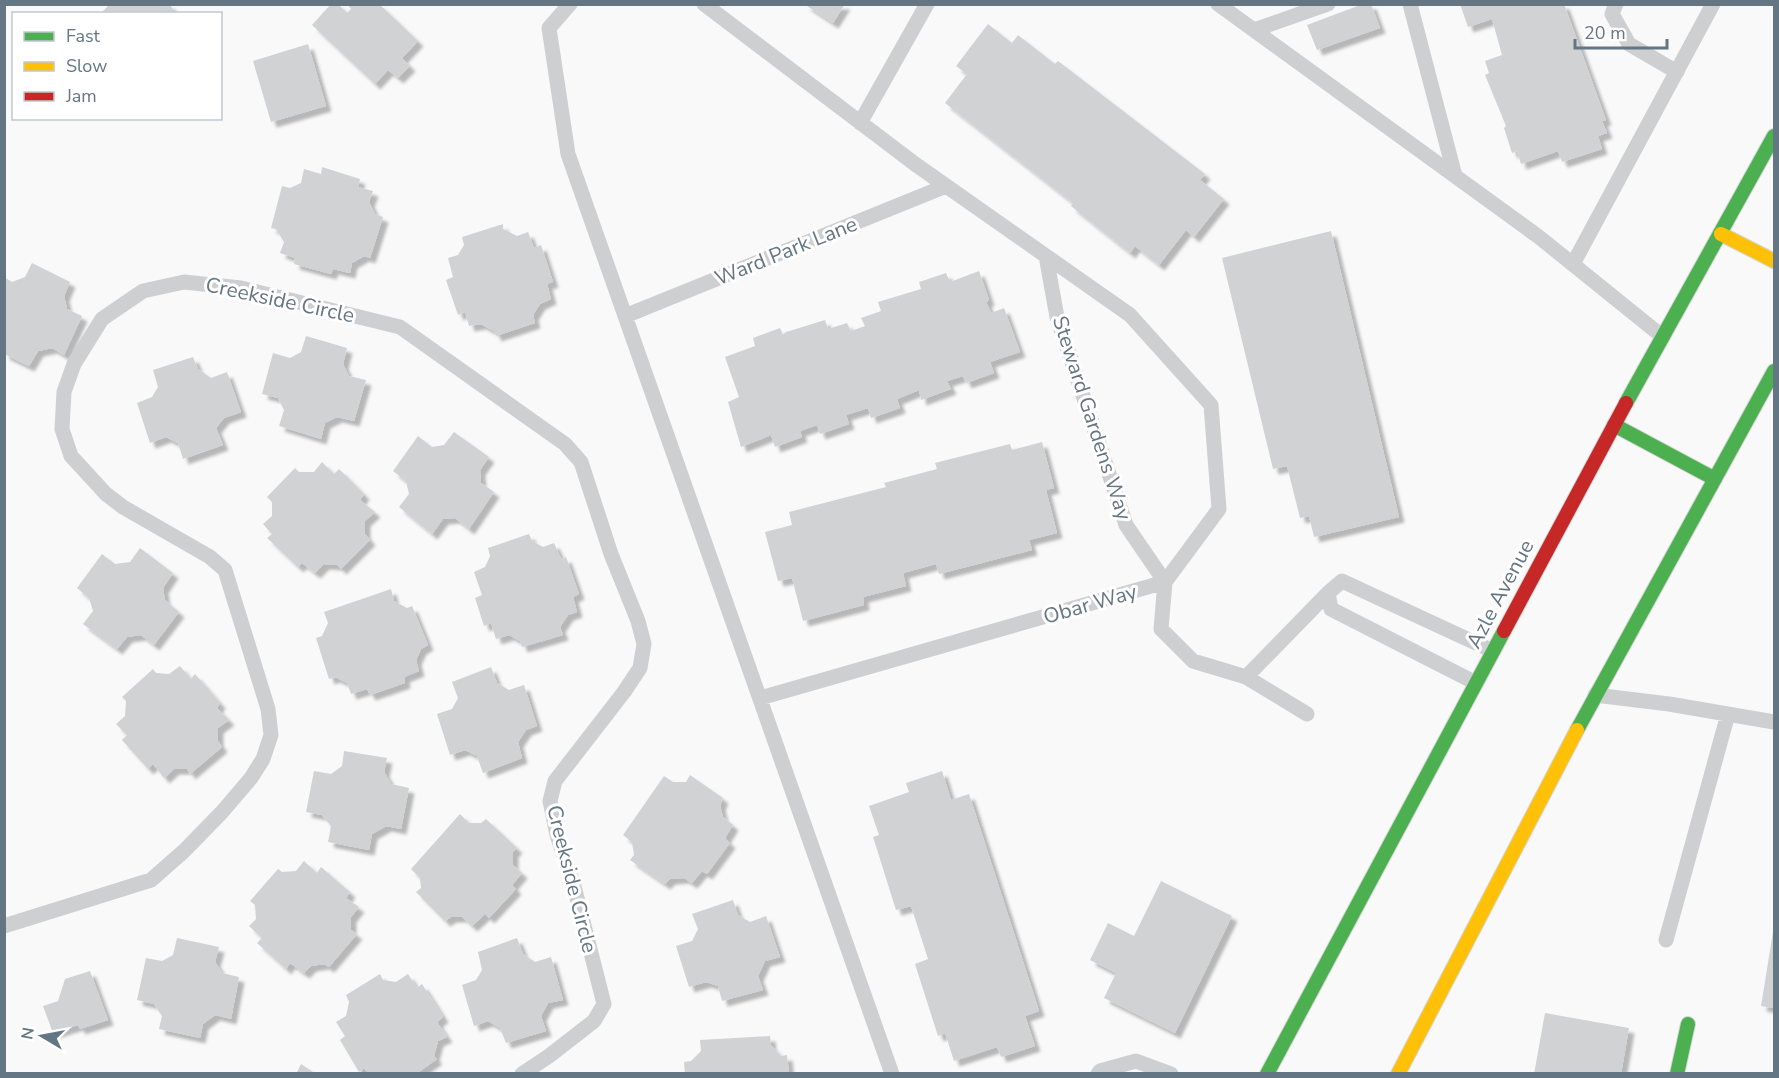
<svg xmlns="http://www.w3.org/2000/svg" width="1779" height="1078" font-family="'Nunito Sans',sans-serif">
<style>
.building{fill:#d0d2d3;filter:url(#shadow)}
.lines{fill:none;stroke-linecap:round;stroke-linejoin:round}
.fast-casing{stroke:#d5d6d7;stroke-width:16}
.slow-casing{stroke:#d5d6d7;stroke-width:16}
.jam-casing{stroke:#d5d6d7;stroke-width:16}
.lane{stroke:#cecfd0;stroke-width:15}
.fast{stroke:#4caf50;stroke-width:14}
.slow{stroke:#ffc107;stroke-width:14}
.jam{stroke:#c62828;stroke-width:14}
.labels{text-anchor:middle;dominant-baseline:central;stroke-width:6;stroke-linejoin:round;paint-order:stroke}
.street-label{font-size:21px;fill:#647683;stroke:#fff}
</style>
<defs>
<filter id="shadow"><feDropShadow dx="5.5" dy="5.5" stdDeviation="1.5" flood-color="#0004"/></filter>
</defs>
<rect width="100%" height="100%" fill="#f9f9f9"/>
<path class="building" d="M110,4H169L173,9L169,14H100Z
M331,4H338L347,13L351,9L347,4H379L418,41L402,58L410,66L398,78L388,70L375,84L312,25Z
M804,4H845L833,23Z
M1363,4H1371L1380,28L1317,50L1307,25Z
M1460,4H1564L1606,120L1602,121L1607,133L1598,136L1602,149L1562,162L1558,151L1521,164L1517,151L1512,153L1504,128L1506,126L1485,75L1489,73L1485,61L1502,55L1492,19L1468,27Z
M988,24L1012,43L1018,35L1055,64L1058,61L1205,174L1200,180L1224,199L1194,237L1186,230L1159,265L1135,246L1130,253L1071,206L1073,203L945,103L967,74L956,66Z
M308,44L326,106L271,122L253,61Z
M322,167L360,179L358,187L373,191L369,202L375,214L383,217L370,258L364,256L352,263L350,273L333,269L331,274L294,264L295,258L280,253L284,242L276,229L271,228L282,186L290,188L301,183L304,169L321,174Z
M503,224V229L517,236L528,232L534,248L541,245L553,282L547,284L551,299L540,304L533,315L535,323L496,336L494,331L481,324L469,326L465,312L458,315L446,280L453,277L448,258L458,255L464,245L462,237Z
M1331,231L1399,517L1314,537L1309,516L1300,518L1287,466L1273,469L1222,258Z
M32,263L70,282L64,296L67,309L82,316L64,355L52,348L38,351L29,366L4,354V277L12,282L25,277Z
M979,271L989,300L986,302L991,313L1004,308L1020,352L990,362L994,373L966,383L963,376L947,381L951,389L921,400L919,390L897,399L900,408L871,418L868,408L846,415L849,424L820,434L817,425L800,431L802,437L775,447L771,435L741,447L728,402L739,397L725,357L755,346L753,338L780,328L783,335L786,332L825,320L828,329L847,323L851,331L865,326L861,318L881,311L878,302L921,289L919,282L946,273L950,282Z
M306,336L347,348L343,364L349,376L366,380L354,421L337,417L325,423L321,439L279,426L284,410L278,398L262,394L273,353L290,358L301,352Z
M193,357L198,369L211,378L227,372L241,412L224,418L216,428L223,445L183,459L178,443L166,437L150,443L137,403L152,397L158,387L153,370Z
M454,432L489,457L480,470L481,483L494,492L469,529L455,518L443,519L432,534L399,507L409,494L406,481L393,471L418,436L432,447L444,445Z
M1042,442L1054,488L1046,490L1057,533L1029,540L1032,550L939,574L936,564L903,573L906,586L863,597L864,605L803,621L792,578L778,581L765,532L792,525L789,512L886,487L884,483L937,469L935,463L1010,444L1012,450Z
M322,462L334,474L339,469L364,494L360,500L375,512L365,521V534L370,540L341,569L337,565L324,564L315,573L302,563L298,567L267,538L272,534L263,524L272,516V502L267,497L295,468L299,472H314Z
M529,534L532,541L543,547L554,543L561,559L566,557L579,594L573,597L577,612L568,615L560,627L563,635L522,647L520,641L509,635L496,639L491,623L484,626L475,598L482,595L474,572L485,567L490,556L488,548Z
M140,548L173,573L163,588L165,600L179,612L154,645L141,635L127,637L117,649L83,624L93,611L89,598L77,588L102,554L115,564L130,562Z
M391,589L394,601L407,608L412,606L428,645L421,649L416,660L419,671L404,677L405,683L370,695L367,689L351,694L347,683L335,677L329,679L316,638L322,636L328,623L324,612Z
M180,666L191,679L195,674L220,703L217,708L229,720L218,728V741L222,747L190,774L187,769H174L164,778L153,764L148,769L122,740L127,735L116,724L125,716L126,701L122,697L153,669L156,673L169,674Z
M491,667L497,683L509,690L524,685L537,726L526,730L518,742L522,758L483,773L477,756L465,750L450,755L437,714L452,709L458,698L452,682Z
M344,751L387,758L384,772L391,784L409,788L401,829L386,826L372,834L369,850L328,842L331,826L322,815L306,812L314,771L331,774L342,766Z
M942,771L951,800L969,794L1039,1011L1025,1016L1035,1046L1001,1057L997,1047L954,1061L945,1033L938,1036L915,964L928,959L911,906L896,910L873,837L879,835L869,806L909,792L906,783Z
M690,775L723,798L720,805L723,817L733,825L725,838L730,843L707,874L702,871L692,883L684,878L670,879L665,884L630,860L634,855L632,842L623,835L664,776L673,782H686Z
M460,814L469,823H481L486,819L517,848L513,852V865L522,873L512,885L516,889L489,918L485,914L472,926L462,917H451L445,921L416,892L421,888L420,878L411,869Z
M304,861L317,873L321,867L350,892L346,898L359,907L351,917V930L357,934L329,967L324,964L311,966L304,973L290,963L286,969L257,943L262,938L249,926L256,919L255,905L250,901L278,869L282,872L296,871Z
M1161,881L1232,916L1175,1033L1104,998L1116,973L1090,960L1108,923L1134,936Z
M733,900L738,915L750,922L766,916L780,957L765,961L758,976L763,990L722,1001L718,986L706,982L689,987L676,946L692,941L698,929L692,914Z
M1773,932H1774V1008L1761,1006Z
M177,938L219,947L215,962L222,973L239,977L231,1019L215,1015L203,1024L200,1038L159,1029L162,1016L154,1004L137,1000L146,958L162,961L173,955Z
M517,938L523,954L535,962L551,957L563,1000L548,1003L541,1016L546,1031L506,1043L500,1028L488,1021L474,1026L462,985L476,980L482,970L478,952Z
M90,971L108,1020L80,1029L78,1025L53,1033L43,1006L58,1001L65,979Z
M380,974L383,980L396,982L408,974L417,988L422,984L443,1017L437,1022L447,1037L438,1041L434,1056L437,1059L416,1074H369L364,1068L359,1072L340,1040L345,1036L336,1022L346,1016L349,1002L346,995Z
M1545,1013L1629,1028L1621,1074H1534Z
M770,1036L771,1045L781,1056L787,1055L789,1074H685L684,1062L691,1061L701,1051L700,1040Z
M301,1064L316,1074H296Z"/>
<g class="lines">
<defs>
<path id="fast" d="M1626,403L1774,136
M1614,425L1715,479
M1577,730L1774,371
M1267,1074L1504,631
M1677,1074L1688,1024"/>
<path id="slow" d="M1721,234L1774,261
M1398,1074L1577,730"/>
<path id="jam" d="M1504,631L1626,403"/>
</defs>
<use href="#fast" class="fast-casing"/>
<use href="#slow" class="slow-casing"/>
<use href="#jam" class="jam-casing"/>
<path class="lane" d="M570,4L549,28L568,154L892,1074
M704,4L915,164L1130,315L1211,405L1219,509L1165,582
M1218,4L1539,237L1663,337
M1410,4L1455,176
M1616,4L1612,14L1629,44L1677,72
M1254,30L1328,4
M860,123L927,4
M1046,256L1057,317L1126,525L1165,582
M1573,264L1713,4
M625,316L946,186
M1165,582L1161,629L1193,661L1246,677L1307,714
M1328,593L1331,609L1476,683
M1246,677L1328,593L1342,581L1493,651
M1595,695L1669,704L1774,722
M760,698L1165,582
M4,926L151,880L184,851L222,812L251,778L263,759L271,735L268,709L225,570L210,557L123,507L106,494L71,456L62,429L64,392L74,364L102,319L143,291L184,282L241,288L400,327L565,444L581,462L611,554L638,621L644,644L640,668L624,692L555,781L550,801L557,835L574,886L604,1004L594,1021L549,1056L522,1074
M1666,940L1728,714
M1098,1074L1100,1071L1136,1061L1171,1074"/>
<use href="#fast" class="fast"/>
<use href="#slow" class="slow"/>
<use href="#jam" class="jam"/>
</g>
<g class="labels">
<g class="street-label">
<text transform="translate(786 251) rotate(-22)">Ward Park Lane</text>
<text transform="translate(280 300) rotate(12)">Creekside Circle</text>
<text transform="translate(1092 418) rotate(72)">Steward Gardens Way</text>
<text transform="translate(1500 594) rotate(-62)">Azle Avenue</text>
<text transform="translate(1090 604) rotate(-16)">Obar Way</text>
<text transform="translate(572 879) rotate(76)">Creekside Circle</text>
</g>
</g>
<rect width="1779" height="1078" fill="none" stroke="#647683" stroke-width="12"/>
<rect x="12" y="12" width="210" height="108" fill="#ffffff" stroke="#c1c8cd" stroke-width="1.5"/>
<rect x="24" y="32" width="30" height="9" fill="#4caf50" stroke="#c1c8cd" stroke-width="1.5"/>
<text x="66" y="42" font-size="18" fill="#647683">Fast</text>
<rect x="24" y="62" width="30" height="9" fill="#ffc107" stroke="#c1c8cd" stroke-width="1.5"/>
<text x="66" y="72" font-size="18" fill="#647683">Slow</text>
<rect x="24" y="92" width="30" height="9" fill="#c62828" stroke="#c1c8cd" stroke-width="1.5"/>
<text x="66" y="102" font-size="18" fill="#647683">Jam</text>
<g transform="translate(42 1036) rotate(280)" stroke="#ffffff" stroke-width="4.5" paint-order="stroke">
<path d="M0-4.5L10 22L0 15L-10 22Z" fill="#647683"/>
<text y="-9" font-size="16" font-weight="bold" text-anchor="middle" fill="#647683">N</text>
</g>
<path d="M1575 39v9h92v-9" fill="none" stroke="#647683" stroke-width="3"/>
<text x="1584" y="39" font-size="18" fill="#647683" stroke="#ffffff" stroke-width="4.5" paint-order="stroke">20 m</text>
</svg>
